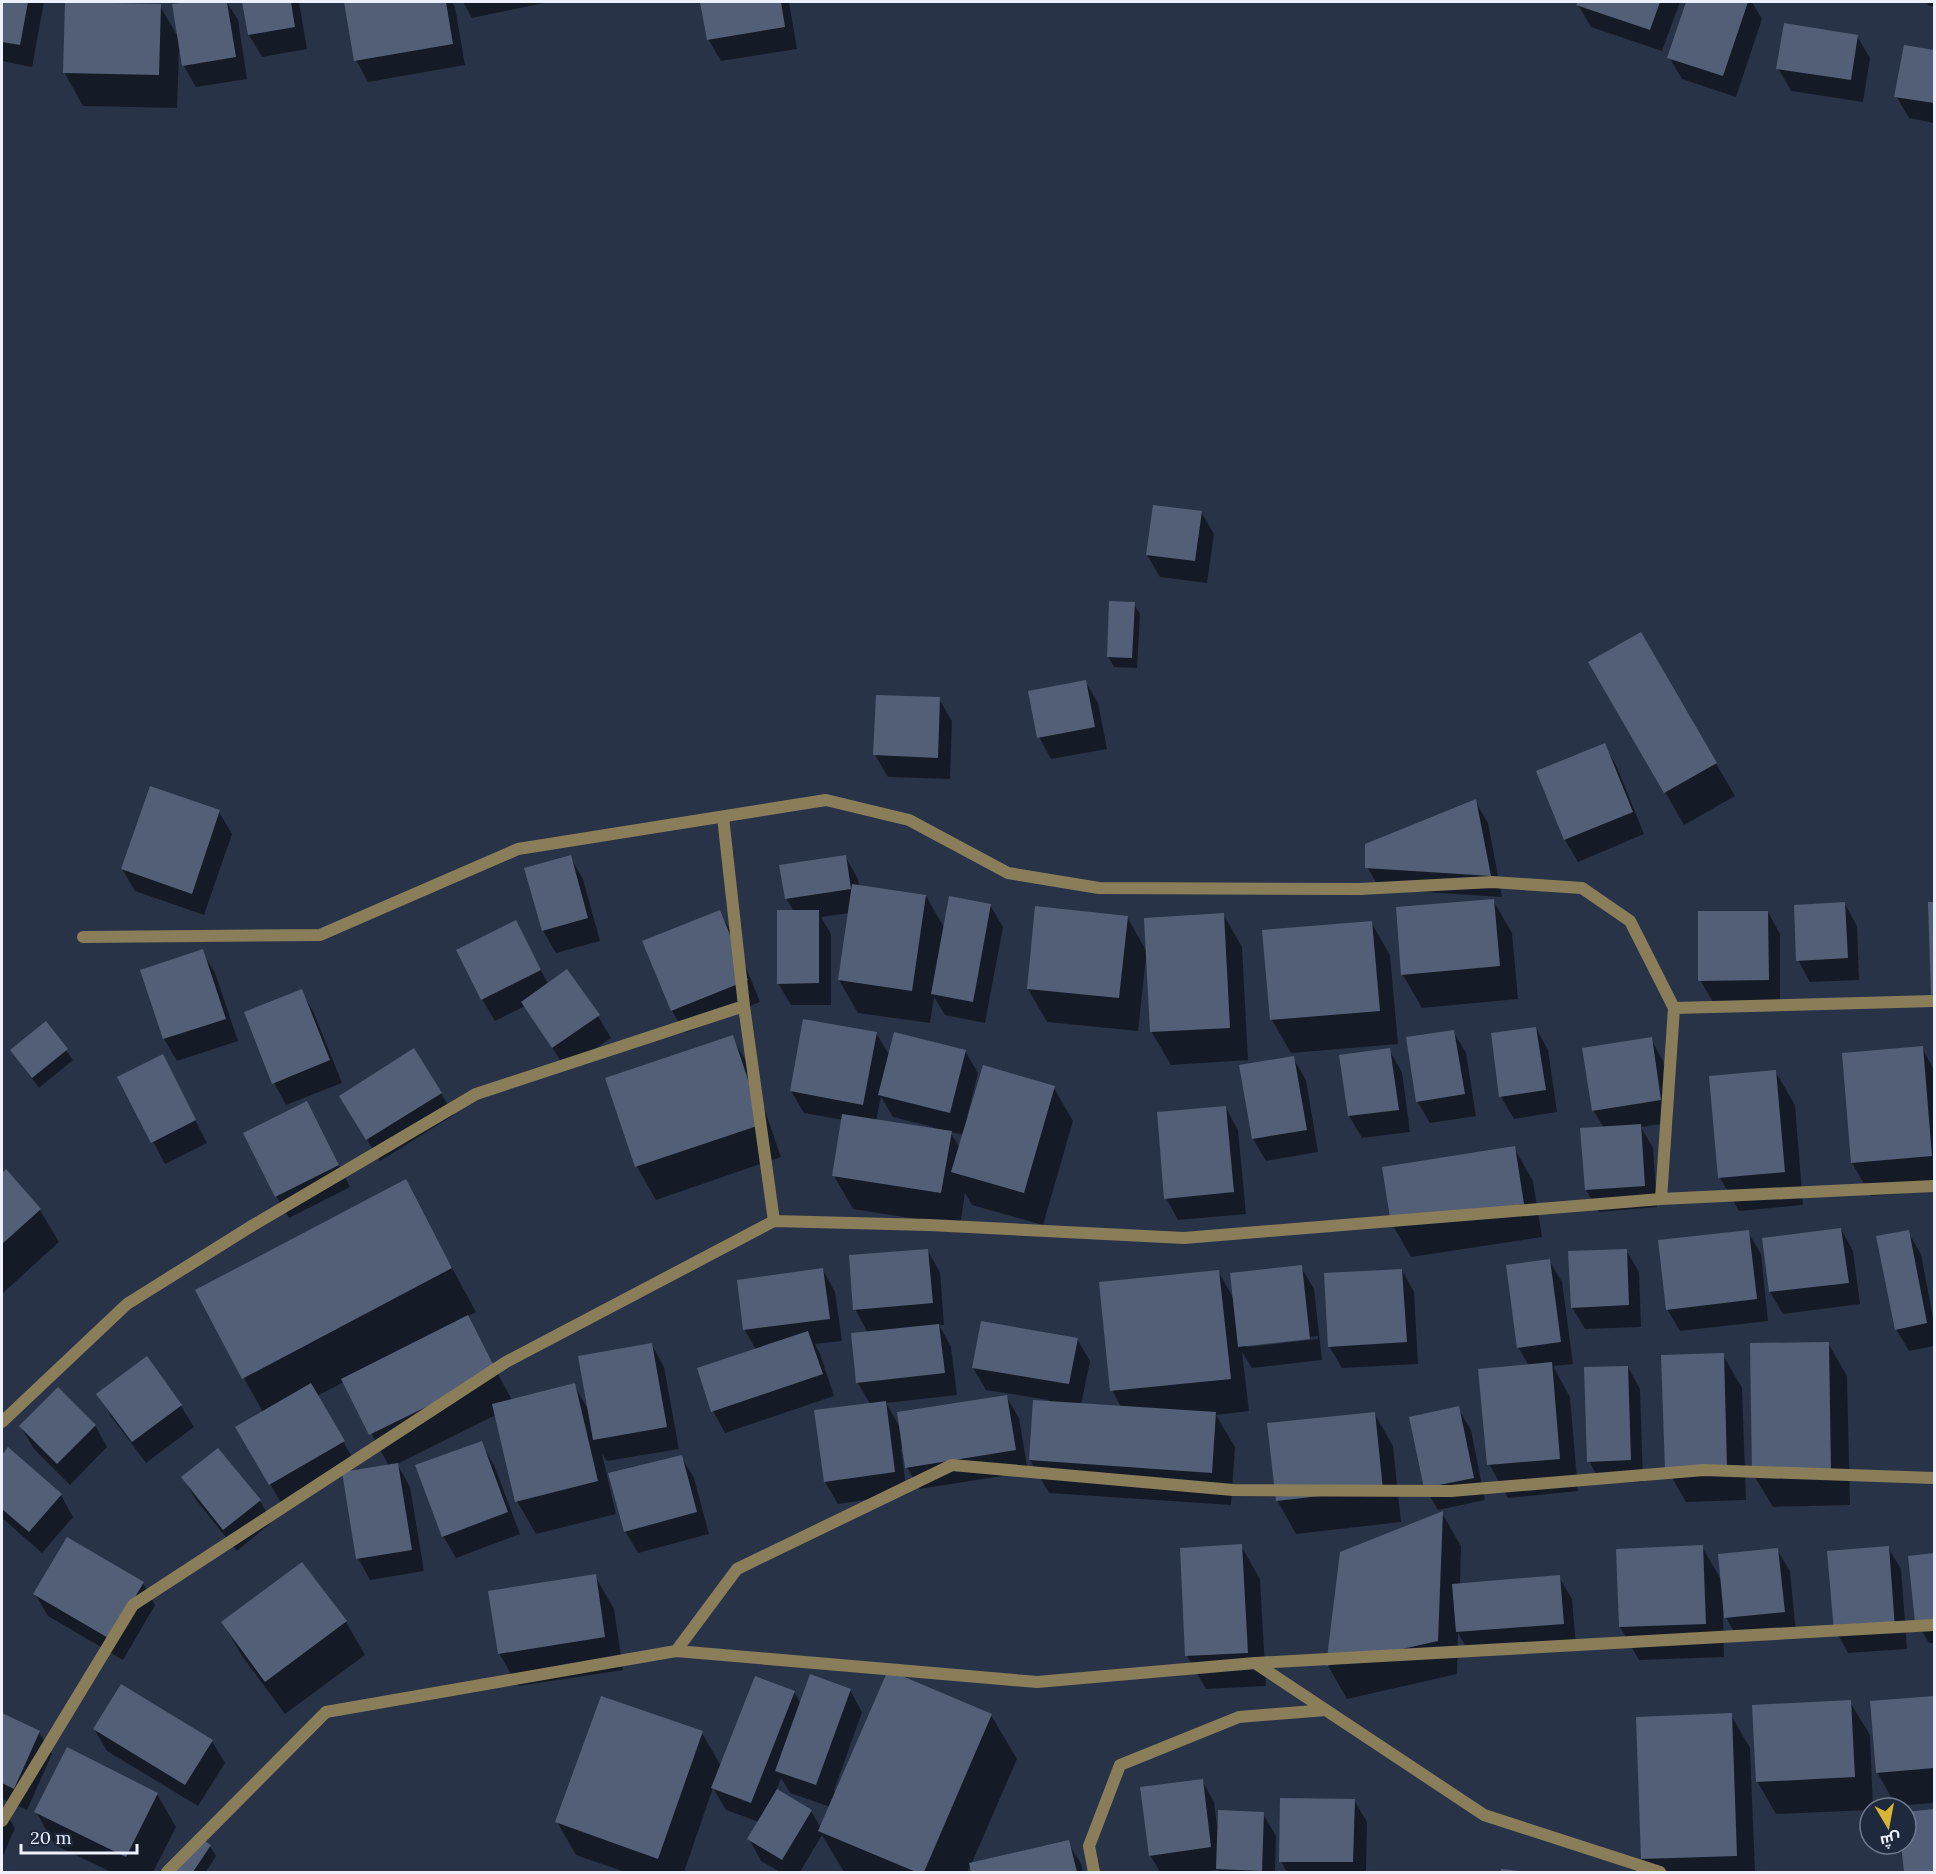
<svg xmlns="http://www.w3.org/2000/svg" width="1936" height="1874" font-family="Lora,Cairo,serif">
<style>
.shadow{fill:#0007;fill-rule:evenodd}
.building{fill:#535f76}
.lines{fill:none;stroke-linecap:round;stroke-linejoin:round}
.street{stroke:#8a7e5a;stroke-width:12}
</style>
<rect width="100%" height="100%" fill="#293348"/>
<path class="shadow" d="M2,2H44L32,67L2,61Z
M201,2H227L238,20L247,79L196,87L183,65L181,51H179L177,108L83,106L64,72L160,6L178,37L174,6Z
M244,2H299L307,49L262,57L249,35Z
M346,2H452L455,7L465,65L368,82L356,60Z
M463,2H549L472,18Z
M702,2H789L797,49L721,61L708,39Z
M1579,2H1680L1662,51L1591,27L1578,5Z
M1688,2H1752L1762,19L1736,97L1682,79L1669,57Z
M1815,2H1845L1816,3Z
M1926,2H1934V6H1929Z
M1857,36L1870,58L1863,102L1791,91L1778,68Z
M1906,47L1934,52V123L1909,118L1896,96Z
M1201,512L1214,534L1207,583L1160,577L1147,555Z
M1134,604L1140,614L1137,668L1114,667L1108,656Z
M1641,634L1735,796L1684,825L1591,662Z
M1085,681L1098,703L1107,749L1051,759L1039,737Z
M939,699L952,721L950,779L888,777L875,755Z
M1604,745L1617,767L1644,834L1578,862L1565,840L1538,772Z
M1475,801L1488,823L1502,897L1380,889L1367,867Z
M219,812L232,834L204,915L135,891L122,869Z
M845,856L858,879L859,887L926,896L945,929L990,905L1003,927L985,1023L945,1015L934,997L930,1023L858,1013L839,980L850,913L821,917L831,934V1005H791L778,983L794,912L786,898Z
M570,857L583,879L600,941L556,953L543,931Z
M1493,900L1512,933L1518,999L1422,1008L1403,975L1397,908Z
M1929,903H1934V997L1933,994Z
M1845,904L1857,926L1859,980L1810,982L1798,960Z
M719,911L732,933L760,1002L685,1033L672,1011L644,942Z
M1768,912L1780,934V1002H1713L1700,980Z
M1223,914L1242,947L1248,1060L1171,1065L1151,1031L1147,958H1146L1138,1031L1047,1022L1028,989L1127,917L1147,952Z
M516,922L548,984L598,1016L611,1038L566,1069L525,1006L495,1021L482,999Z
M1371,922L1390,955L1398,1044L1291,1053L1272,1020L1264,932Z
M202,951L215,973L238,1041L177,1061L164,1039L142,971Z
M301,991L314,1013L342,1083L286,1105L274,1083Z
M46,1023L73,1060L39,1088L12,1051Z
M1536,1028L1548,1050L1557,1112L1514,1119L1501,1097L1492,1035Z
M1453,1031L1466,1053L1476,1116L1430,1123L1417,1101Z
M876,1033L890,1056L965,1051L978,1073L967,1117L1054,1088L1073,1121L1043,1225L972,1205L965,1193L960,1226L853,1209L834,1176L843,1120L804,1113L791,1091ZM881,1097L893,1117L933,1127L932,1130L876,1121ZM950,1132L964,1135L960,1148Z
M732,1037L751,1070L781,1157L656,1200L637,1167L607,1079Z
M1651,1039L1663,1061L1673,1122L1641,1127L1653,1148L1657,1207L1599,1212L1586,1190L1582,1130L1604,1128L1593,1110Z
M1922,1048L1934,1070V1191L1871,1196L1852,1163Z
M1389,1050L1402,1072L1410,1132L1362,1138L1349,1116Z
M162,1056L207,1143L165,1164L119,1077Z
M1293,1058L1306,1080L1318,1152L1266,1161L1253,1139Z
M1775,1071L1795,1105L1803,1205L1739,1211L1720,1178Z
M441,1093L454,1115L380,1161L354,1118Z
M1226,1108L1238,1130L1246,1214L1178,1220L1166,1198Z
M319,1125L350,1187L289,1218L276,1196Z
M1514,1148L1533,1181L1542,1237L1411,1257L1392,1224Z
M6,1171L40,1210L59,1242L2,1294V1175Z
M405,1181L476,1312L467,1317L512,1400L574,1385L589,1411L652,1345L664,1367L679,1449L607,1461L602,1454L616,1514L536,1534L517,1501L496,1415L397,1464L410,1487L424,1571L370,1580L358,1558L389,1466L344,1382L317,1396L356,1464L283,1506L237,1428L263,1412L244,1378Z
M1841,1229L1853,1251L1860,1304L1783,1314L1770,1292Z
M1748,1232L1761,1254L1768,1321L1680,1331L1667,1309Z
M1908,1232L1921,1254L1934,1323V1346L1909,1351L1896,1329Z
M927,1250L940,1272L944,1325H939L951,1347L957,1395L886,1403L901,1429L1006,1396L1019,1418L1028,1472L919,1489L907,1467L904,1448L901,1449L907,1494L838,1504L825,1482L870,1404L858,1383L868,1333L855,1309Z
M1626,1250L1639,1272L1641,1327L1585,1329L1572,1307Z
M1549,1260L1562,1282L1573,1364L1553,1366L1570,1397L1578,1491L1508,1498L1489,1464L1529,1366L1518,1347Z
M1301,1267L1314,1289L1322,1360L1252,1368L1242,1352L1249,1411L1216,1415L1235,1447L1231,1505L1049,1493L1030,1460L1049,1400L986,1390L973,1368L1077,1339L1090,1361L1081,1405L1121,1407L1112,1390L1218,1271L1234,1299ZM1318,1336V1339L1247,1347V1344Z
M823,1270L835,1292L842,1341L815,1344L820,1354L834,1396L725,1433L713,1411L756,1350L745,1330L738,1281Z
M1402,1270L1414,1292L1418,1364L1342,1368L1329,1346Z
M1828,1343L1847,1376L1850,1505L1773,1507L1753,1474Z
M1723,1355L1742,1388L1746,1500L1686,1502L1667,1469Z
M1628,1367L1640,1389L1643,1482L1601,1483L1589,1461Z
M98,1394L181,1406L194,1427L146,1463L111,1416Z
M1458,1408L1471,1430L1485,1500L1438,1510L1425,1488Z
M1374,1413L1393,1446L1401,1522L1296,1534L1277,1500Z
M95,1425L107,1447L70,1485L34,1449L21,1427Z
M481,1443L494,1465L520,1534L456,1558L443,1536Z
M8,1449L61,1495L73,1517L42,1553L2,1518V1457Z
M681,1456L694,1478L709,1534L638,1553L625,1531Z
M183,1478L260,1501L272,1522L237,1551L196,1500Z
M1442,1513L1461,1546L1460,1585L1559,1577L1572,1599L1576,1646L1470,1654L1458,1633L1457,1674L1347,1699L1328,1666L1342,1553Z
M1241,1546L1260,1579L1266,1686L1206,1689L1187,1656Z
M1702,1547L1722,1581L1777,1549L1790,1571L1796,1634L1738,1639L1723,1612L1724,1657L1639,1660L1620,1627Z
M1888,1547L1901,1569L1907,1649L1848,1653L1836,1631Z
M1934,1555V1643H1929L1916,1621L1910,1557Z
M302,1564L346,1622L365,1655L285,1714L242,1656L223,1623Z
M595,1576L614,1609L623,1670L518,1686L499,1653Z
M143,1583L155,1605L123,1660L48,1616L35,1594Z
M850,1690L862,1712L834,1791L837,1792L991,1715L1017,1759L971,1865L1068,1842L1081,1864L1083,1872H972L971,1865L967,1872H844L822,1835L800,1872H780L761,1861L749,1839L759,1822L726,1810L713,1788L684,1872H625L576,1855L557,1822L702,1733L721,1766L794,1692L801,1704ZM781,1778L790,1793L830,1807L821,1828L811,1811L776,1791Z
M1934,1698V1803L1896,1806L1877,1772L1871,1703Z
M1850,1702L1870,1735L1873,1808H1870V1810L1776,1814L1757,1781Z
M2,1715L39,1732L52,1754L27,1810L2,1799Z
M1731,1715L1750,1748L1755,1872H1650L1642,1859Z
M94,1729L212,1741L225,1763L198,1806L107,1751Z
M1202,1780L1214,1802L1217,1825L1263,1814L1276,1836L1275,1872H1220L1218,1870L1198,1872H1160L1150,1855Z
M157,1794L176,1827L153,1872H111L55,1845L36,1812Z
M1354,1800L1367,1822L1366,1872H1287L1281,1861Z
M2,1806L15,1828L2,1858Z
M1934,1811V1872H1906L1903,1844H1906V1814Z
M210,1846L216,1856L206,1872H175Z"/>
<path class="building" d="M2,2H28L20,45L2,42Z
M65,2L161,4L159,75L63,73Z
M191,2H227L236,57L182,66L172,4Z
M242,2H291L295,27L248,35Z
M344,2H446L453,44L354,61Z
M700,2H781L785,27L707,40Z
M1578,2H1660L1650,30L1576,5Z
M1686,2H1748L1723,76L1667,58Z
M1784,23L1858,35L1851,80L1776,69Z
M1904,45L1934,50V103L1894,97Z
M1153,505L1202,511L1195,561L1146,555Z
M1109,601L1135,602L1132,658L1107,657Z
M1641,632L1717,763L1664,793L1588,662Z
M1086,680L1095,727L1037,738L1028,691Z
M876,695L940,697L938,758L873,755Z
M1605,743L1633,812L1564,840L1536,771Z
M150,786L220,810L192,894L121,869Z
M1476,799L1491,876L1365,868V844Z
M571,855L588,918L542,931L524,868Z
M846,855L851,889L785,899L779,865Z
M852,884L926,895L912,991L838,980Z
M949,896L991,904L973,1002L931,994Z
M1494,899L1500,966L1401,975L1396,907Z
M1845,902L1848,958L1796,961L1794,905Z
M1928,902H1934V994L1931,995Z
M1035,906L1128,916L1119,998L1027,989Z
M720,910L748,980L671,1011L642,941Z
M777,910H819V983L777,984Z
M1698,911H1768L1769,980L1698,981Z
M1224,913L1230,1028L1150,1032L1144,918Z
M516,920L541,970L481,1000L456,950Z
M1372,921L1380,1011L1270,1020L1262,930Z
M203,949L226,1019L163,1039L140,970Z
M567,969L600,1015L552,1048L521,1002Z
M302,989L330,1060L272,1084L244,1012Z
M803,1019L877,1032L863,1105L790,1091Z
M46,1021L68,1049L32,1078L10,1050Z
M1536,1027L1546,1090L1499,1097L1491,1033Z
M1454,1030L1465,1094L1416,1102L1406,1037Z
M894,1032L966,1050L950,1113L878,1095Z
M733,1035L763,1124L635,1167L605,1078Z
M1652,1037L1661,1100L1592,1111L1582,1048Z
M1923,1046L1932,1156L1851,1163L1842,1053Z
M414,1048L442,1093L366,1140L339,1096Z
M1390,1048L1399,1110L1348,1116L1339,1055Z
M163,1054L196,1120L151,1143L117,1077Z
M1294,1056L1307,1130L1252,1139L1239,1065Z
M983,1065L1055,1086L1024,1193L951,1172Z
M1776,1070L1785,1172L1718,1178L1709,1076Z
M307,1101L339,1165L275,1197L243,1133Z
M1226,1106L1234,1192L1164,1199L1157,1112Z
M842,1114L952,1131L941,1193L832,1176Z
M1641,1124L1645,1186L1585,1190L1580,1128Z
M1515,1146L1524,1204L1391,1224L1382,1167Z
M6,1169L41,1209L2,1244V1173Z
M406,1179L452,1268L242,1379L195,1290Z
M1841,1228L1849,1283L1769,1292L1762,1238Z
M1749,1230L1757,1299L1666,1310L1658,1240Z
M1909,1230L1927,1323L1895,1330L1876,1236Z
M928,1249L933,1303L853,1310L849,1255Z
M1627,1249L1629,1305L1571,1308L1568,1251Z
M1550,1259L1561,1342L1517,1348L1506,1265Z
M1302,1265L1310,1339L1238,1347L1230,1273Z
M823,1268L830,1319L743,1330L737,1280Z
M1402,1269L1407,1342L1328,1347L1324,1273Z
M1219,1270L1231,1379L1110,1391L1099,1282Z
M468,1315L497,1372L369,1435L341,1379Z
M981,1321L1078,1338L1069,1384L972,1368Z
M939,1324L945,1373L856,1383L851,1333Z
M808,1331L823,1374L711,1412L697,1368Z
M1829,1342L1831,1472L1752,1474L1750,1343Z
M652,1343L667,1427L593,1440L578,1356Z
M1724,1353L1727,1467L1665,1470L1661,1355Z
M147,1356L182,1405L132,1442L96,1394Z
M1552,1362L1560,1459L1487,1465L1478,1369Z
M1628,1366L1631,1460L1587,1462L1584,1367Z
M311,1383L345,1441L269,1485L235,1427Z
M575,1383L598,1481L515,1502L492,1404Z
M58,1387L96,1425L57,1464L19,1426Z
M1007,1395L1016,1450L905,1468L897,1412Z
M1033,1400L1216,1412L1212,1473L1029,1460Z
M886,1401L895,1472L824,1482L814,1410Z
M1459,1406L1474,1478L1424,1488L1409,1417Z
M1375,1412L1383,1489L1276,1501L1267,1423Z
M482,1441L508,1512L442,1537L415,1465Z
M8,1447L62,1494L29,1532L2,1509V1455Z
M218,1448L261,1500L223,1530L181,1477Z
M682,1455L697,1512L624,1532L608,1473Z
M398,1463L412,1550L356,1559L342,1472Z
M1443,1511L1438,1641L1326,1666L1340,1552Z
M67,1537L144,1582L110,1639L33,1594Z
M1242,1544L1248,1653L1185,1656L1180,1548Z
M1703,1545L1706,1624L1619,1627L1616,1549Z
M1889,1546L1895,1628L1834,1632L1827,1551Z
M1778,1548L1785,1612L1724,1618L1718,1554Z
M1934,1553V1620L1915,1622L1908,1556Z
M302,1562L347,1621L265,1682L221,1622Z
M596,1574L605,1637L498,1654L488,1591Z
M1560,1575L1564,1624L1456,1632L1452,1584Z
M888,1670L992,1714L924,1872H916L818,1831Z
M810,1674L851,1689L816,1785L775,1771Z
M755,1676L795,1691L751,1803L711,1788Z
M121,1684L213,1740L185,1785L93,1729Z
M601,1696L703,1731L658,1859L555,1822Z
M1934,1696V1768L1876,1773L1870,1701Z
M1851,1700L1855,1777L1756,1782L1752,1705Z
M2,1713L40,1731L14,1789L2,1783Z
M1732,1713L1737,1856L1641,1859L1636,1717Z
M67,1747L158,1793L126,1857L34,1812Z
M1203,1779L1211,1847L1149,1856L1140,1787Z
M777,1789L812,1810L782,1860L747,1839Z
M1280,1798L1355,1799L1353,1862H1279Z
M1934,1809V1872H1904L1901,1844H1906V1812Z
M1218,1810L1264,1812L1262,1871L1216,1869Z
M197,1836L211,1845L193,1872H173Z
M1069,1840L1077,1872H971L969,1863Z
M1501,1869L1519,1871V1872H1501Z"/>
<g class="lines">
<path class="street" d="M723,817L744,1006L774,1221
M83,937L320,935L518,849L826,800L909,820L1008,873L1099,888L1360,889L1492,882L1582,888L1630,921L1674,1008L1661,1199
M1674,1008L1934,1001
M2,1422L127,1304L250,1227L476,1094L744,1006
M676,1651L737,1569L952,1465L1233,1490L1451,1491L1704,1470L1934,1478
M1256,1663L1934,1625
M2,1821L133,1605L506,1362L774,1221L929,1225L1184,1238L1661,1199L1934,1186
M167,1872L326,1712L676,1651L1037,1682L1255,1663L1484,1815L1660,1872
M1094,1872L1089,1846L1120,1765L1239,1717L1326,1710"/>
</g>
<rect width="1936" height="1874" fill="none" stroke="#ecf1fd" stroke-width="6"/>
<g transform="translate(1888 1826) rotate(170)"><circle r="28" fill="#1f293d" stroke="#71798a" stroke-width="1.5"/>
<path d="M0-4.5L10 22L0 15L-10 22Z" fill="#d8b434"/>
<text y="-9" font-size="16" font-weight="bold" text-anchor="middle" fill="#ecf1fd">ش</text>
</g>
<path d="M21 1844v9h116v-9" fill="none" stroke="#ecf1fd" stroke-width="3"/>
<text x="30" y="1844" font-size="18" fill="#ecf1fd" stroke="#1f293d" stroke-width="4.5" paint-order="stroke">20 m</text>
</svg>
